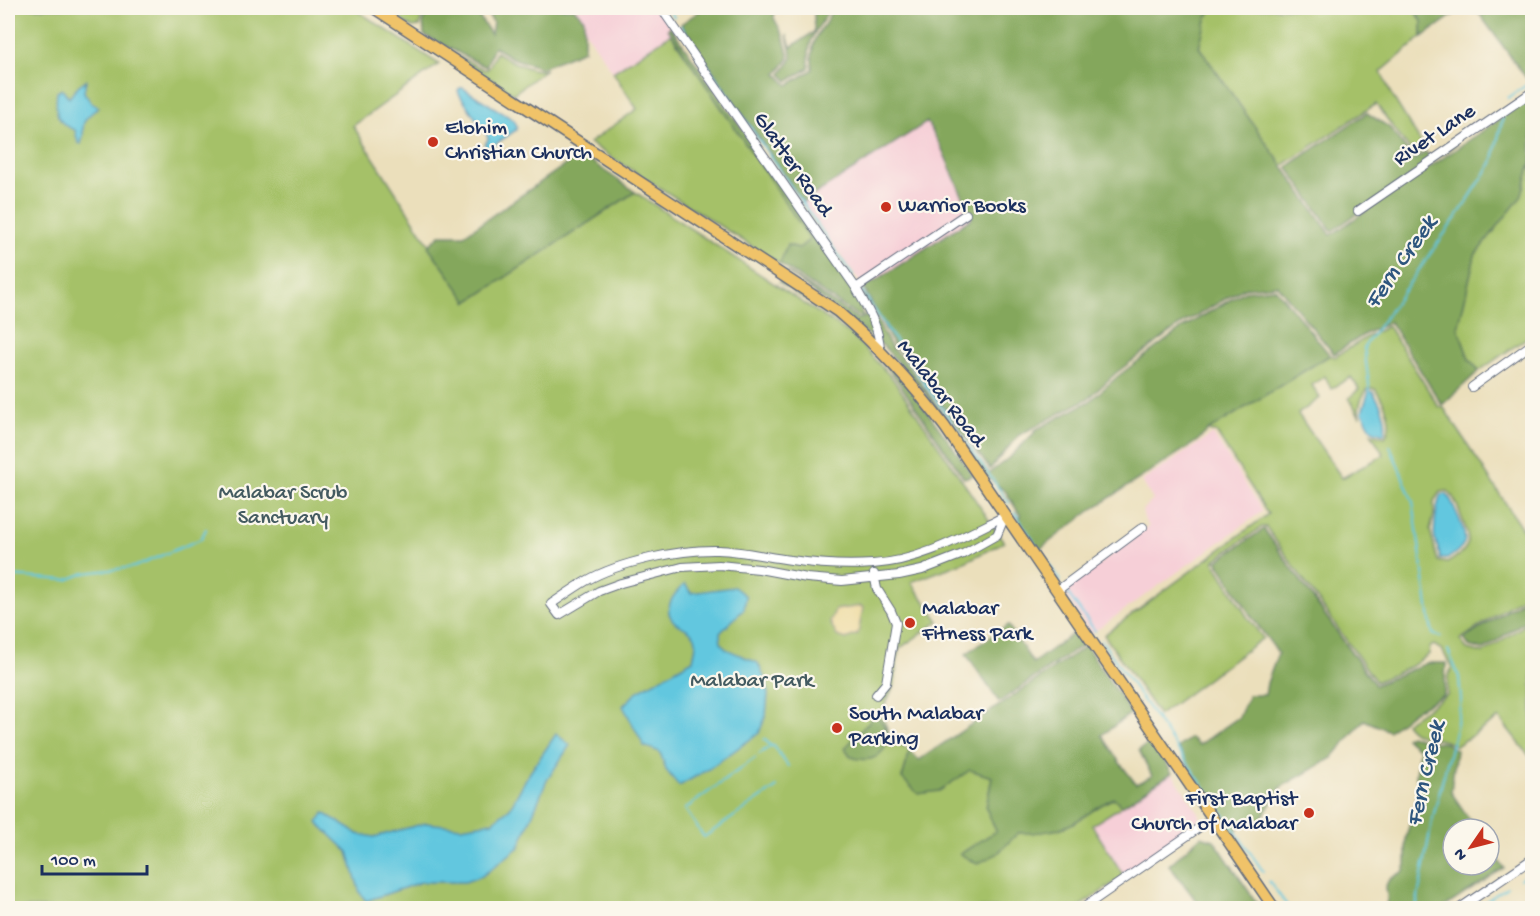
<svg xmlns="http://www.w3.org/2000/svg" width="1540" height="916" font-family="'Gochi Hand',sans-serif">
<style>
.built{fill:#f6cfd7}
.green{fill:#a5c168;stroke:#607863;stroke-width:1.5;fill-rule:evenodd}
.forest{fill:#84a75c;stroke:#506b5d;stroke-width:1.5}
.sand{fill:#eeda9e;stroke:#84847e;stroke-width:1.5}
.water{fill:#62c7df;stroke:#3e7b9e;stroke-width:1.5}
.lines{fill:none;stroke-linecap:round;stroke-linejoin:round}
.stream{stroke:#62c7df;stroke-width:2}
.minor-casing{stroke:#646d7f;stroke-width:10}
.major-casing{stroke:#646d7f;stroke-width:13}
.minor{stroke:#fff;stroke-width:8}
.major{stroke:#f0c369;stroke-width:10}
.poi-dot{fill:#c8321e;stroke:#fbf7ec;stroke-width:2}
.labels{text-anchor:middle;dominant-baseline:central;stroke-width:4.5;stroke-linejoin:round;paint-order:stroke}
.poi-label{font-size:22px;fill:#1b2f5e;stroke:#fbf7ec;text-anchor:start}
.street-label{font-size:22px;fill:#1b2f5e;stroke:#fbf7ec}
.park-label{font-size:22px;fill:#445b61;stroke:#fbf7ec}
.water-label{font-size:24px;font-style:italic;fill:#2d557e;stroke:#fbf7ec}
</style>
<rect width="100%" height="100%" fill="#fbf7ec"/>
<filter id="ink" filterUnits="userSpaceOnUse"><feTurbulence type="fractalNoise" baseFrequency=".0167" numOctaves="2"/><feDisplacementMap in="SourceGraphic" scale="12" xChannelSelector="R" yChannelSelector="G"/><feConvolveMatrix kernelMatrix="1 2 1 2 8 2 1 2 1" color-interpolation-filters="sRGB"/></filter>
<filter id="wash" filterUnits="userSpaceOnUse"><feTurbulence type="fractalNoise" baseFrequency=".008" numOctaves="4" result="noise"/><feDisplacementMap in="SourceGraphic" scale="24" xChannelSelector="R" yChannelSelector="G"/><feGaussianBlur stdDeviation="1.35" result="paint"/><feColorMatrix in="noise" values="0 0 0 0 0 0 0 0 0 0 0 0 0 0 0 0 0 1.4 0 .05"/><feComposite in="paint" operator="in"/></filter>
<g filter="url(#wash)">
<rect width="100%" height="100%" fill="#ebdfbb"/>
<path class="built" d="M574,8H657L670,26L668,29L671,34L613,72L584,29V19Z
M927,122L941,147L972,218L864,288L803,202Z
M1213,434L1263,511L1091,634L1063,591L1149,526L1145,521L1142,511L1153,500L1142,481Z
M1172,773L1200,815L1199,823L1124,876L1092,825Z"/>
<path class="green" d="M8,8H353L439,64L353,126C392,185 427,244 468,302L635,192L852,335L893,379L1004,542L967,561L911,582L939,621L899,649L895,683L881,714L891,737L910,751L902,778L939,791L970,770L992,777L986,808L997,831V854L1018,833C1037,833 1056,832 1073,823C1087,815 1099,805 1114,798L1122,806L1092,825L1124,876L1077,908H8Z
M381,8H430L421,18L420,26L412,27Z
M1214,8H1412L1422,21V37L1381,72L1391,94L1425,149L1415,157L1376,104L1282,166L1199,47L1207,16Z
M671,34L811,239L799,248L787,245L780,264L589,143L637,109L613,72Z
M447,51L485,70L489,68L496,52C507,59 533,74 546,69L513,94Z
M1532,161V334L1479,371L1469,359L1458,328L1475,255L1521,197Z
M1388,326L1439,407L1444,408L1532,544V590L1460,640L1467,649L1483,653L1532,620V759L1499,718L1456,746C1438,734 1419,743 1405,723L1447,695L1448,675L1452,668L1442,650L1434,645L1430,647L1429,654L1412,666L1376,682L1266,527H1262L1216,559L1214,562L1248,618L1263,638L1159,715L1104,635L1268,514L1216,432H1211L1209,430L1330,355L1335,357L1367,337ZM1325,376L1331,389L1351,377L1359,389L1349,398L1360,417C1357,408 1362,395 1368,389H1375C1385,402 1395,423 1385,437L1371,433L1384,455L1342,478L1298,414L1320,398L1312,385ZM1448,491C1455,498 1458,507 1461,516C1471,542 1473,547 1447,563L1438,561L1430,530L1434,515V501L1440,492Z"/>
<path class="forest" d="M434,8H459L475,11L491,34L493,22L483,8H574L584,19V50L541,68L512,58L494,47L486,67L424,35L423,20Z
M704,8H775L774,18L783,35L789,58L777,74L788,85L812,70C812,57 811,44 819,32C826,22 829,21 831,8H1214L1207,16L1199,47L1331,235L1532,97V161L1521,197L1475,255L1458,328L1469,359L1479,371L1442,405L1390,322L1365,334L1334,354L1277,285L1244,288L1182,324L1116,373L1089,398L1019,435L990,469L909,361L894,346L864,288L972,218L941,147L927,122L803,202L681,24Z
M814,8H828C826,21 820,22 814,34C808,45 809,56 809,68L788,81L781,74L792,58L787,35L791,47L814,32Z
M1412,8H1463L1422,37V21Z
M1475,8H1532V86Z
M670,26L854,290L863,316H858L780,264L787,245L799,248L810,239L668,29Z
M1367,113L1389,127L1414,160L1426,152L1430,157L1438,155L1457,144L1332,231L1287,167Z
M581,154L635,192L468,302L428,246L440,235H464Z
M787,272L858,319L866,317L862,292L891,347L906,363L961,439L989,473L1011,456L1035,432V430L1090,401L1118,376L1184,327L1211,311L1245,291L1275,288L1330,355L1209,430L1196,442L1094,508L1036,552L1019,528L1020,515L1006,492L981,473L922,389L883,346Z
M781,279C799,291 819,302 835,315C894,361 930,415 973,475L964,478L895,377L879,358L855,333L779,282Z
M1264,529L1375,685L1427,663H1446L1444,695L1414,711L1389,731L1364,720L1332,758L1281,787L1258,824H1239L1235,837L1191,772L1178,747L1191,738L1199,745L1239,717L1249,695H1265L1267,683L1278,653L1251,616L1217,561Z
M1532,594V616L1483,650L1469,646L1464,639Z
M1008,625L1033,663L1079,629L1088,644H1084L999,702L966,654Z
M1086,646L1131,713L1102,735L1120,763L1136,784L1152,776L1139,750L1152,741L1172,773L1122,806L1114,798C1099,805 1087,815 1073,823C1056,832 1037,833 1018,833L997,854L977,864L960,854L996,831L986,808L992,777L970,770L939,791L918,794L902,778L910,751L919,760Z
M875,715L880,719L891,737C882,757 872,764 851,757L845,748Z
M1410,735L1427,741L1446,743L1456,750L1451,792L1476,829H1453V865H1489V847L1504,868L1443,908H1384C1395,890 1372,886 1403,872L1406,865V838L1419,788L1416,776L1419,749L1405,738Z
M1201,836L1214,840L1260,908H1202L1169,865Z"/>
<path class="sand" d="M861,606L863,608L858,634L846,639L837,636L830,622L835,610Z"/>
<path class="water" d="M86,80L84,92L92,104L99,107C74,126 88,124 81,144L78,143L75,130C55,123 55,111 57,92L62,89L69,98L78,86Z
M460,88H463L514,120L517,126L516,130L484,152L483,149L488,139L487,135L459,94L458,90Z
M1369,391L1373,392C1381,404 1389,420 1384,434L1372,430L1362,412Z
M1446,494L1450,498C1454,508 1468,534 1464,543C1461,550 1453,555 1447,559H1440C1440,551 1437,547 1435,539C1433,532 1437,501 1441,495Z
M685,584L691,593L734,587L746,596L744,609L720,633L721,643L726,649L758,663L767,684L768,694L766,715L759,733L707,770L679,786L666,770L660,752L644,746L623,706L638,691L693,660C694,653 698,644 695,637C691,629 683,628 676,623C660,611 674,593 685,584Z
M556,734L570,745L547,780L519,847L482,876L465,882H421L366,901L360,893L348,852L317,822L324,813L358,834L374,837L426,823L461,827L492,822L510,808L527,777Z"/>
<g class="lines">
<path class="stream" d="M668,8L674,17
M681,26L692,42
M698,52L853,276
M1508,98L1532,81
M862,291L910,363L1009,503
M1370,392L1364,347L1462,209L1492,163L1503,117
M1390,446L1413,502L1430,621L1433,634L1441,637
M1015,513L1060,581
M8,576L67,580L85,573L134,567L201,539L206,529
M1066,591L1095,631
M1101,640L1263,871
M764,739L771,746
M759,754L771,746H774L788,766
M755,758L685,809L704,837L777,787
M1520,879L1532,870
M1269,881L1289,908
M1416,908L1432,821L1456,728L1461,700L1459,677L1448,650
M1476,908L1507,887"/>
</g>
</g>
<g filter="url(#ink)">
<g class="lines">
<defs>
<path id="minor" d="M661,8L856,288C867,308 879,326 880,349
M1358,211L1532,92
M856,288L966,214
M1472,387L1532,344
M1005,516L997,535L963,554L922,570L899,575L842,581L807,578L759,569L719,565L682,567L621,583L599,591L559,615L551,604C563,596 574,588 586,581C619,562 680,549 718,550C743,551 767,557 791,560C817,564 847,566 873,564C921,561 964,536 1005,516Z
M874,574L877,589L891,611L896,623L886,683L876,695
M1058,590L1143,527
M1083,908L1213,818
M1460,908L1532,859"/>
<path id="major" d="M374,8L837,311C878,346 913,384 945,427L1274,908"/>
</defs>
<use href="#minor" class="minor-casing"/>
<use href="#major" class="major-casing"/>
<use href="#minor" class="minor"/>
<use href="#major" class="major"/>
</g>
</g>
<g class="poi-dot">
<circle cx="433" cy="142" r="6"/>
<circle cx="886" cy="207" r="6"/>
<circle cx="910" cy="623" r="6"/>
<circle cx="837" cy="728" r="6"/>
<circle cx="1309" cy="813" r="6"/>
</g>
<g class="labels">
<g class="poi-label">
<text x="445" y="129">Elohim<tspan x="445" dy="25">Christian Church</tspan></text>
<text x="898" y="207">Warrior Books</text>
<text x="922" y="610">Malabar<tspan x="922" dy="25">Fitness Park</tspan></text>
<text x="849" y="715">South Malabar<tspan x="849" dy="25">Parking</tspan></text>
<text x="1297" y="800" text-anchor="end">First Baptist<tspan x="1297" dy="25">Church of Malabar</tspan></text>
</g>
<g class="street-label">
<text transform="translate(1435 136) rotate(-34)">Rivet Lane</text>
<text transform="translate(792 165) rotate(55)">Glatter Road</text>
<text transform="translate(940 394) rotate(52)">Malabar Road</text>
</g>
<g class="park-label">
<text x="283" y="494">Malabar Scrub<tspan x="283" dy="25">Sanctuary</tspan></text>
<text x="752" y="682">Malabar Park</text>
</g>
<g class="water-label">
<text transform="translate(1402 263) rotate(-55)">Fern Creek</text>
<text transform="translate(1427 774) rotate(-77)">Fern Creek</text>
</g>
</g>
<rect width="1540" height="916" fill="none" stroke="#fbf7ec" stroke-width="30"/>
<g transform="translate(1471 847) rotate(235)"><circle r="28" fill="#fbf7ec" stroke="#a1a7b3" stroke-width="1.5"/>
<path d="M0-4.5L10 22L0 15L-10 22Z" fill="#c8321e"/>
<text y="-9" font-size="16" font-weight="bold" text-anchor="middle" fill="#1b2f5e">N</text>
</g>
<path d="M42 865v9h105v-9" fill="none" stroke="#1b2f5e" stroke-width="3"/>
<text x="51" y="865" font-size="18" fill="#1b2f5e" stroke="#fbf7ec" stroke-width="4.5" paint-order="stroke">100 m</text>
</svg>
